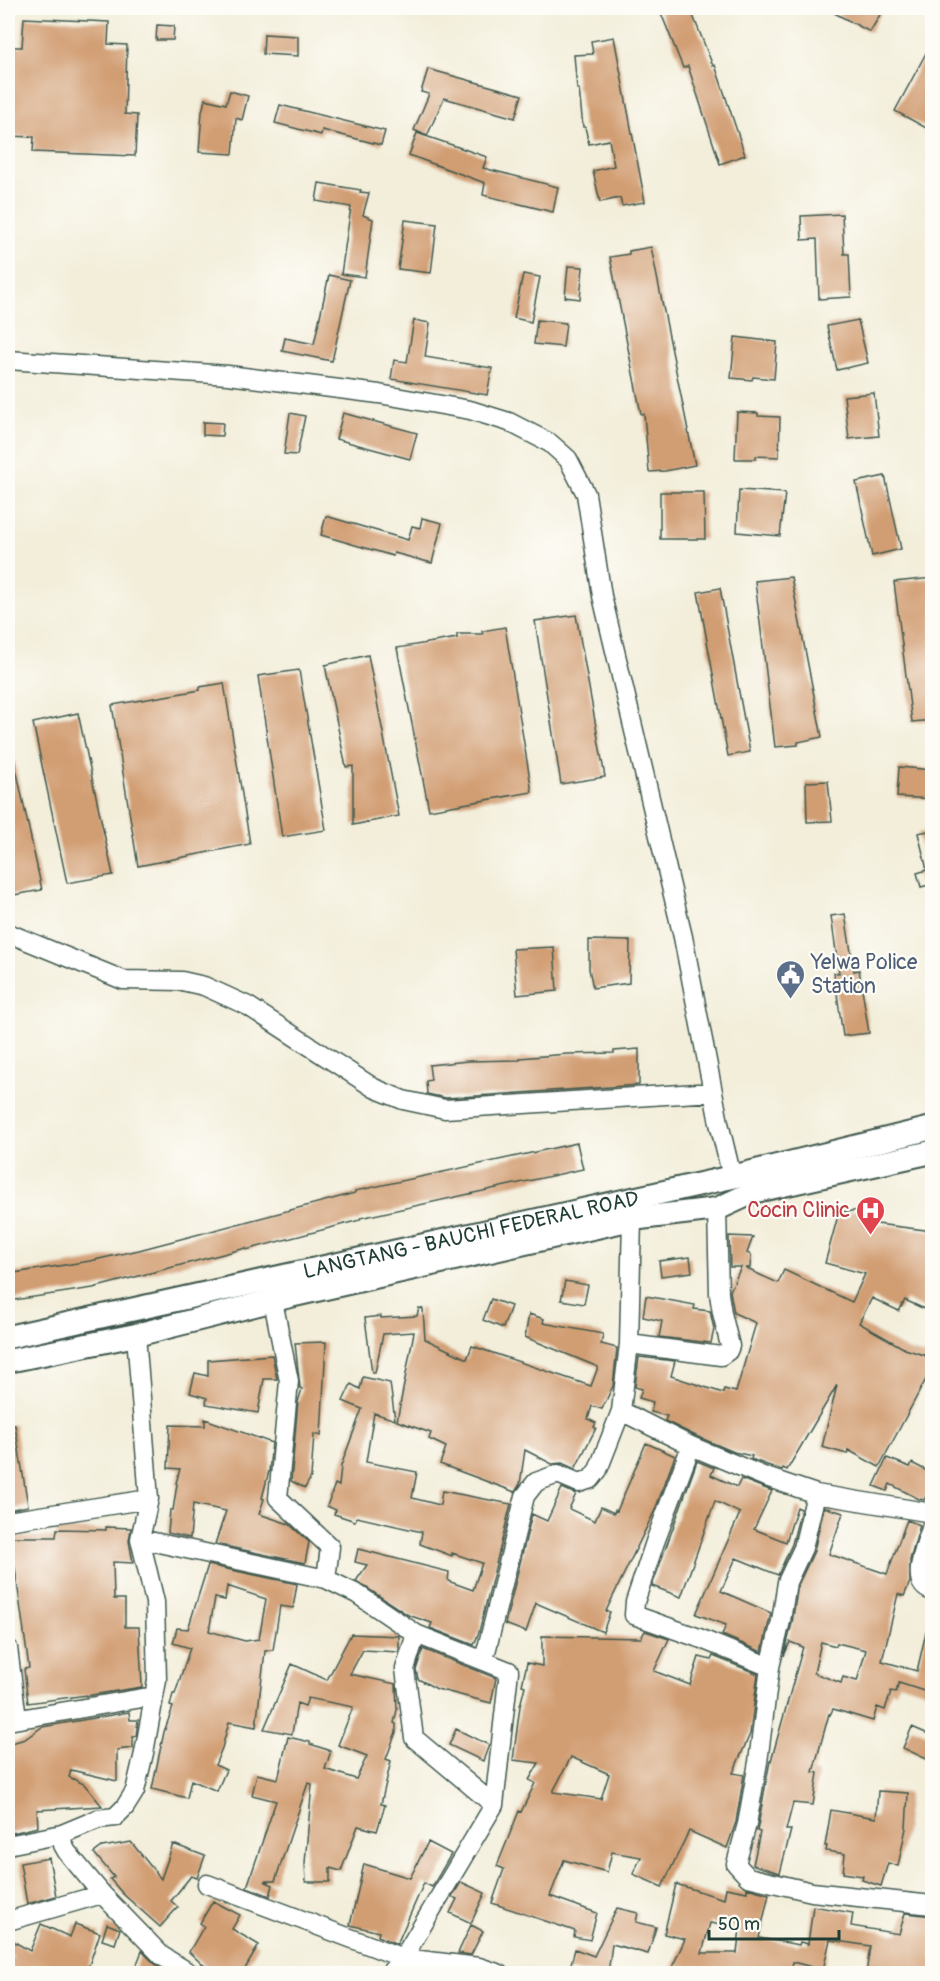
<svg xmlns="http://www.w3.org/2000/svg" width="940" height="1981" font-family="Pangolin,sans-serif">
<style>
.building{fill:#d19d72;fill-rule:evenodd}
.lines{fill:none;stroke-linecap:round;stroke-linejoin:round}
.minor-casing{stroke:#3f584d;stroke-width:21}
.major-casing{stroke:#3f584d;stroke-width:26}
.minor{stroke:#fff;stroke-width:18}
.major{stroke:#fff;stroke-width:22}
.labels{text-anchor:middle;dominant-baseline:central;stroke-width:4.5;stroke-linejoin:round;paint-order:stroke}
.service-label{font-size:21px;fill:#4e5e75;stroke:#fdfcf7;text-anchor:start}
.health-label{font-size:21px;fill:#be3a42;stroke:#fdfcf7;text-anchor:end}
.street-label{font-size:21px;fill:#1f3d34;stroke:#fdfcf7}
</style>
<rect width="100%" height="100%" fill="#fdfcf7"/>
<filter id="ink" filterUnits="userSpaceOnUse"><feTurbulence type="fractalNoise" baseFrequency=".0167" numOctaves="2"/><feDisplacementMap in="SourceGraphic" scale="12" xChannelSelector="R" yChannelSelector="G"/><feConvolveMatrix kernelMatrix="1 2 1 2 8 2 1 2 1" color-interpolation-filters="sRGB"/></filter>
<filter id="wash" filterUnits="userSpaceOnUse"><feTurbulence type="fractalNoise" baseFrequency=".008" numOctaves="4" result="noise"/><feDisplacementMap in="SourceGraphic" scale="24" xChannelSelector="R" yChannelSelector="G"/><feGaussianBlur stdDeviation="1.35" result="paint"/><feColorMatrix in="noise" values="0 0 0 0 0 0 0 0 0 0 0 0 0 0 0 0 0 1.4 0 .05"/><feComposite in="paint" operator="in"/></filter>
<g filter="url(#wash)">
<rect width="100%" height="100%" fill="#f3eeda"/>
<g id="blocks">
<path class="building" d="M659,8H690L713,66L715,65L745,155L720,164L688,66L683,68Z
M825,8H884L870,32Z
M24,18L109,22L108,44L127,45L125,114L137,115L135,156L33,152L34,137L8,136L10,47H22Z
M157,25L174,26L173,40H156Z
M264,34L298,36V56L263,54Z
M614,37L645,202L622,206L620,198L600,202L593,171L614,166L609,140L589,144L585,127H583L579,89H577L574,55L593,54L591,41Z
M933,40V120L928,129L895,111Z
M428,69L522,95L515,118L444,98L427,136L414,130L429,94L421,92Z
M230,91L248,96L242,120L236,118L233,154L199,152L202,112L205,99L226,104Z
M280,105L385,131L381,145L322,130L321,135L275,123Z
M417,133L487,157L483,168L558,187L553,212L483,195L485,183L409,155Z
M319,183L361,190L360,192L369,193L363,215L373,219L365,277L341,274L351,207L316,201Z
M842,214L844,254H849L851,297L819,299L817,239L802,240L801,216Z
M405,220L437,224L431,273L398,269Z
M651,247L695,465L665,471L649,472L644,414H641L610,257L629,254V251Z
M568,266L583,267L580,299L565,297Z
M523,274L540,277L531,322L514,318Z
M329,275L350,280L332,361L282,351L285,338L314,344Z
M414,320L430,323L425,357L492,368L487,395L391,379L394,360L407,362Z
M537,320L566,323L563,347L534,344Z
M858,320L868,363L837,370L827,326Z
M735,337L777,342L774,379L753,377L752,380L731,378Z
M874,393L879,436L849,439L844,396Z
M737,412L758,413V416L780,417L779,457L756,456V459H735Z
M290,413L305,416L297,455L284,454Z
M343,413L417,433L410,459L336,439Z
M203,422L223,423L222,436L203,435Z
M885,476L901,549L872,556L856,482Z
M739,490L785,493L780,536L737,532Z
M660,492H704L705,539H660Z
M326,516L408,540L412,526L420,528L422,518L442,523L432,563L394,553L393,556L321,535Z
M791,577L822,737L798,742V745L775,747L755,581Z
M933,578V720L912,722L894,582Z
M720,588L750,752L728,756L698,592Z
M576,615L605,777L561,784L535,621Z
M505,627L532,792L429,810L397,648L457,638V634H483L482,631Z
M368,655L399,816L353,825V766L346,767L325,665Z
M299,670L326,830L282,837L258,676Z
M224,683L250,844L138,866L112,705L200,690V687Z
M78,713L113,875L67,883L33,723Z
M8,759H14L42,890L8,896Z
M899,767L933,770V799L897,797Z
M828,781L832,821L807,822L806,782Z
M933,830V884L921,887L917,873L927,870L918,833Z
M845,914L854,971L859,970L869,1033L843,1036L834,973H839L831,916Z
M589,940L630,941L629,983L593,988L589,969Z
M554,947L557,991L517,995L513,949Z
M639,1049V1085L446,1098L427,1094L426,1081L431,1080L429,1065L468,1061L520,1060V1058L567,1054L614,1053V1051Z
M577,1143L583,1169L360,1218V1220L246,1250V1248L93,1288L8,1301V1274L90,1261L139,1250L355,1193V1191Z
M876,1209L877,1224L933,1231V1313L905,1300L899,1311L872,1298L859,1323L905,1349L933,1358V1366L879,1467L848,1450L847,1454L822,1447L837,1385L787,1470L783,1468L782,1470L767,1465L751,1459L752,1456L734,1452L696,1436L665,1421L667,1416L651,1412L653,1402L639,1398L642,1389L635,1387L639,1357L675,1361L671,1376L723,1393L724,1389L736,1392L756,1323L734,1313L730,1291L741,1267H730L729,1236L753,1237L747,1253L751,1255L750,1268H745L778,1283L784,1270L852,1302L865,1274L825,1263L839,1212Z
M690,1257L692,1272L661,1276L659,1261Z
M565,1281L588,1285L584,1304L561,1300Z
M646,1296L695,1305L694,1309L710,1311L714,1329L711,1343L659,1337L662,1321L643,1317Z
M491,1299L511,1306L503,1328L483,1320Z
M419,1308L423,1309L425,1339L467,1359L472,1346L591,1386L598,1367L525,1337L529,1314L544,1319L543,1323L603,1334L601,1344L617,1348L613,1386L602,1409L592,1406L588,1419L596,1423L594,1427L596,1428L575,1469L562,1463L552,1464L525,1450L520,1484L515,1492L440,1464L446,1447L429,1439L431,1433L397,1421L414,1332L383,1334L375,1373H372L365,1318L381,1316V1318L417,1316Z
M326,1342L321,1436L314,1434L311,1477L305,1488L291,1481L298,1402L302,1389L300,1388L295,1343Z
M272,1355L277,1379H264L258,1413L206,1404L207,1398L190,1393L195,1373L208,1376V1360Z
M363,1377L390,1383L395,1420L374,1413L366,1462L417,1472L412,1498L440,1505L442,1491L511,1504L479,1632L474,1645L430,1628L432,1623L408,1615L356,1581L367,1565L355,1562L358,1549L449,1572L448,1581L473,1590L482,1563L452,1553V1556L420,1544L422,1532L357,1517L355,1521L334,1514L336,1510L327,1506L335,1484L339,1486L341,1466L362,1409L343,1401L351,1384L360,1389Z
M205,1419L272,1443L269,1471L262,1498L264,1499L259,1514L289,1524L309,1542L305,1563L215,1544L226,1511L193,1504L190,1538L168,1533L170,1510H173L177,1484L176,1483L180,1469L168,1468L170,1425L205,1426Z
M8,1425H15L28,1506L8,1510Z
M646,1443L675,1456L655,1510L606,1611L610,1612L603,1632L536,1603L526,1632L505,1624L532,1514L547,1521L562,1488L576,1494L569,1509L595,1521L601,1507L614,1513L615,1510L617,1511Z
M887,1458L910,1467L912,1463L933,1474V1485L924,1500L919,1499L890,1484L887,1491L874,1486Z
M697,1461L714,1468L711,1475L737,1487L741,1479L772,1491L754,1529L786,1542L797,1507L801,1509L792,1544L778,1575L736,1558L721,1591L771,1613L762,1652L722,1635L726,1625L696,1614L740,1513L715,1501L681,1597L652,1586Z
M824,1507L843,1513L829,1554L887,1574L907,1520L920,1525L910,1560V1582L904,1596L898,1594L882,1661L917,1671L927,1628L933,1629V1694L899,1683L896,1692L891,1691L885,1710L877,1707L873,1721L833,1709L830,1715L829,1714L813,1772L818,1773L813,1805L793,1803L786,1830H791L780,1873L753,1865L760,1832L757,1831L770,1761H771L803,1647L790,1642L784,1656L792,1623L798,1585L814,1551ZM821,1642L836,1646L837,1643L866,1650L857,1681L843,1677L841,1683L814,1673Z
M106,1527L131,1528L129,1541L133,1563L113,1562L114,1599H125V1627H139L142,1687L85,1696L87,1695L28,1703L24,1669L29,1668L15,1568H10L9,1537H56L57,1529L106,1530Z
M208,1565L297,1584L293,1608L280,1606L273,1650L265,1651L256,1727L229,1722L222,1748L215,1765L226,1770L217,1791L191,1780L187,1798L152,1789L164,1732L173,1707L170,1706L173,1694H175L190,1648L173,1643L177,1628L188,1629ZM227,1586L266,1599L259,1639L245,1641L209,1631L215,1598L225,1600Z
M645,1631L669,1639L654,1671L690,1685L699,1657L711,1660L713,1656L758,1674L750,1734L733,1773L744,1775L736,1822L727,1848L689,1831L662,1887L633,1874L641,1857L612,1852L607,1872L564,1860L550,1896L597,1913L590,1940L574,1937L575,1931L492,1903L504,1869L497,1866L519,1811L521,1812L535,1783L529,1780L539,1763L513,1760L520,1706L525,1686L522,1685L527,1663L542,1666V1636L641,1638ZM571,1757L609,1774L601,1799L553,1792Z
M351,1634L399,1636V1652L363,1650L350,1674L396,1684L397,1710L394,1723L396,1724V1732L386,1759L391,1761L381,1804L385,1805L377,1831L358,1826L341,1871L330,1868V1882H306L305,1863L312,1784L308,1783L275,1881H264L273,1885L270,1896L247,1887L276,1801L252,1795L257,1774L278,1779L288,1737L310,1742V1744L331,1751L325,1769L356,1779L367,1756L338,1745L353,1707L308,1698L305,1706L297,1703L292,1734L264,1729L292,1664L327,1680Z
M423,1649L496,1678L491,1703L437,1689L418,1679L416,1670Z
M129,1712L130,1720H138L136,1736L133,1737V1748L117,1750V1781L71,1770L69,1777L84,1784L102,1806L37,1810L38,1827L8,1834V1744L25,1739L42,1727Z
M912,1727L933,1736V1762L903,1748Z
M456,1729L489,1745L483,1761L449,1745Z
M878,1791L908,1793L906,1828L898,1866L888,1863L881,1886L862,1880L863,1876L843,1873L845,1854L826,1851L827,1846H825L831,1810L876,1818Z
M131,1842L161,1879L173,1844L205,1856L197,1878L191,1876L171,1901L178,1907L160,1927L123,1894L110,1879L114,1877L94,1853L102,1847Z
M428,1842L451,1854L432,1887L424,1883L397,1944L378,1936L379,1932L350,1925L364,1864L410,1878Z
M49,1858L56,1896L27,1904L20,1863Z
M461,1882L485,1893L471,1923L450,1913L457,1899L452,1897Z
M676,1884L724,1899L726,1888L747,1892V1888L769,1894L759,1938L799,1945L800,1942L808,1944L813,1906L853,1913L851,1926L899,1934L905,1913L933,1916V1974H866L870,1946L830,1940L823,1970L793,1962L790,1974H669L685,1939L664,1934ZM710,1923L740,1928L737,1953H702Z
M213,1901L240,1915L232,1929L259,1945L242,1974H218L202,1964L189,1952L204,1926L200,1923Z
M617,1908L638,1913L636,1922L656,1927L648,1954L612,1944L608,1974L569,1971L575,1949L594,1956Z
M41,1924L70,1937L75,1924L100,1933L86,1974H8V1968L13,1957L8,1954V1938L30,1951Z
M107,1924L120,1929L115,1944L102,1940Z
M471,1925L483,1931L471,1955L458,1953Z
M142,1951L158,1967L155,1974H133Z"/>
</g>
</g>
<g filter="url(#ink)">
<use href="#blocks" fill-opacity="0" stroke="#3f584d" stroke-width="1.5"/>
<g class="lines">
<defs>
<path id="minor" d="M8,360L228,375L379,394L470,410L509,422L550,443L568,459L586,494L602,596L683,937L719,1123L732,1177
M8,933L123,980L182,981L204,986L248,1006L374,1088L403,1100L445,1109L713,1092
M273,1301L289,1381L278,1498L330,1547L326,1579
M629,1344L721,1356L728,1351L730,1346L722,1313L719,1294L717,1209
M621,1411L691,1446L763,1476L816,1494L932,1513
M691,1446L655,1542L635,1602L634,1615L699,1638L770,1667
M816,1494L803,1548L787,1582L781,1621L770,1667L758,1762L747,1824L736,1864L748,1877L812,1892L932,1905
M8,1521L149,1499
M932,1525C927,1544 907,1584 932,1591
M140,1539L326,1579L357,1594L416,1634L509,1671L494,1805L403,1958L389,1974
M416,1634L405,1669L414,1738L494,1805
M8,1648L17,1719
M484,1660L525,1496L536,1482L558,1474L579,1483L591,1479L598,1470L621,1411L629,1344L632,1219
M8,1721L154,1696
M62,1834L63,1845L67,1852L102,1894L162,1956L191,1974
M8,1845L62,1834L98,1819L115,1817L125,1807L135,1791L144,1753L157,1680L155,1602L140,1539L149,1499L136,1335
M207,1884L403,1958L479,1967L500,1974
M8,1921L102,1894"/>
<g id="major">
<path id="s1" d="M8,1337L732,1177L932,1128"/>
<path d="M8,1361L136,1335L290,1296L632,1219L717,1209L756,1191L932,1152"/>
</g>
</defs>
<use href="#minor" class="minor-casing"/>
<use href="#major" class="major-casing"/>
<use href="#minor" class="minor"/>
<use href="#major" class="major"/>
</g>
</g>
<defs>
<symbol id="civic-pin" viewBox="-11 -11 22 30"><path d="M0 17L-7.5 6A9.5 9.5 0 1 1 7.5 6Z" fill="#5c6f8a" stroke="#fdfcf7"/><path d="M-.6-6.5H3V-4.5H.6V-3L4-1V1h2V6H-6V1h2V-1L-.6-3ZM-1.2 2.5V6h2.4V2.5Z" fill="#fff"/></symbol>
<symbol id="hospital-pin" viewBox="-11 -11 22 30"><path d="M0 17L-7.5 6A9.5 9.5 0 1 1 7.5 6Z" fill="#e0444e" stroke="#fdfcf7"/><path d="M-5-5h3v3.5h4V-5h3V5h-3V1.5h-4V5h-3Z" fill="#fff"/></symbol>
</defs>
<g fill-rule="evenodd">
<use href="#civic-pin" x="774" y="958" width="33" height="45"/>
<use href="#hospital-pin" x="854" y="1194" width="33" height="45"/>
</g>
<g class="labels">
<g class="service-label">
<text x="811" y="962">Yelwa Police<tspan x="811" dy="24">Station</tspan></text>
</g>
<g class="health-label">
<text x="850" y="1210">Cocin Clinic</text>
</g>
<g class="street-label">
<text stroke="none"><textPath href="#s1" startOffset="474">LANGTANG - BAUCHI FEDERAL ROAD</textPath></text>
</g>
</g>
<rect width="940" height="1981" fill="none" stroke="#fdfcf7" stroke-width="30"/>
<path d="M709 1930v9h130v-9" fill="none" stroke="#1f3d34" stroke-width="3"/>
<text x="718" y="1930" font-size="18" fill="#1f3d34" stroke="#fdfcf7" stroke-width="4.5" paint-order="stroke">50 m</text>
</svg>
